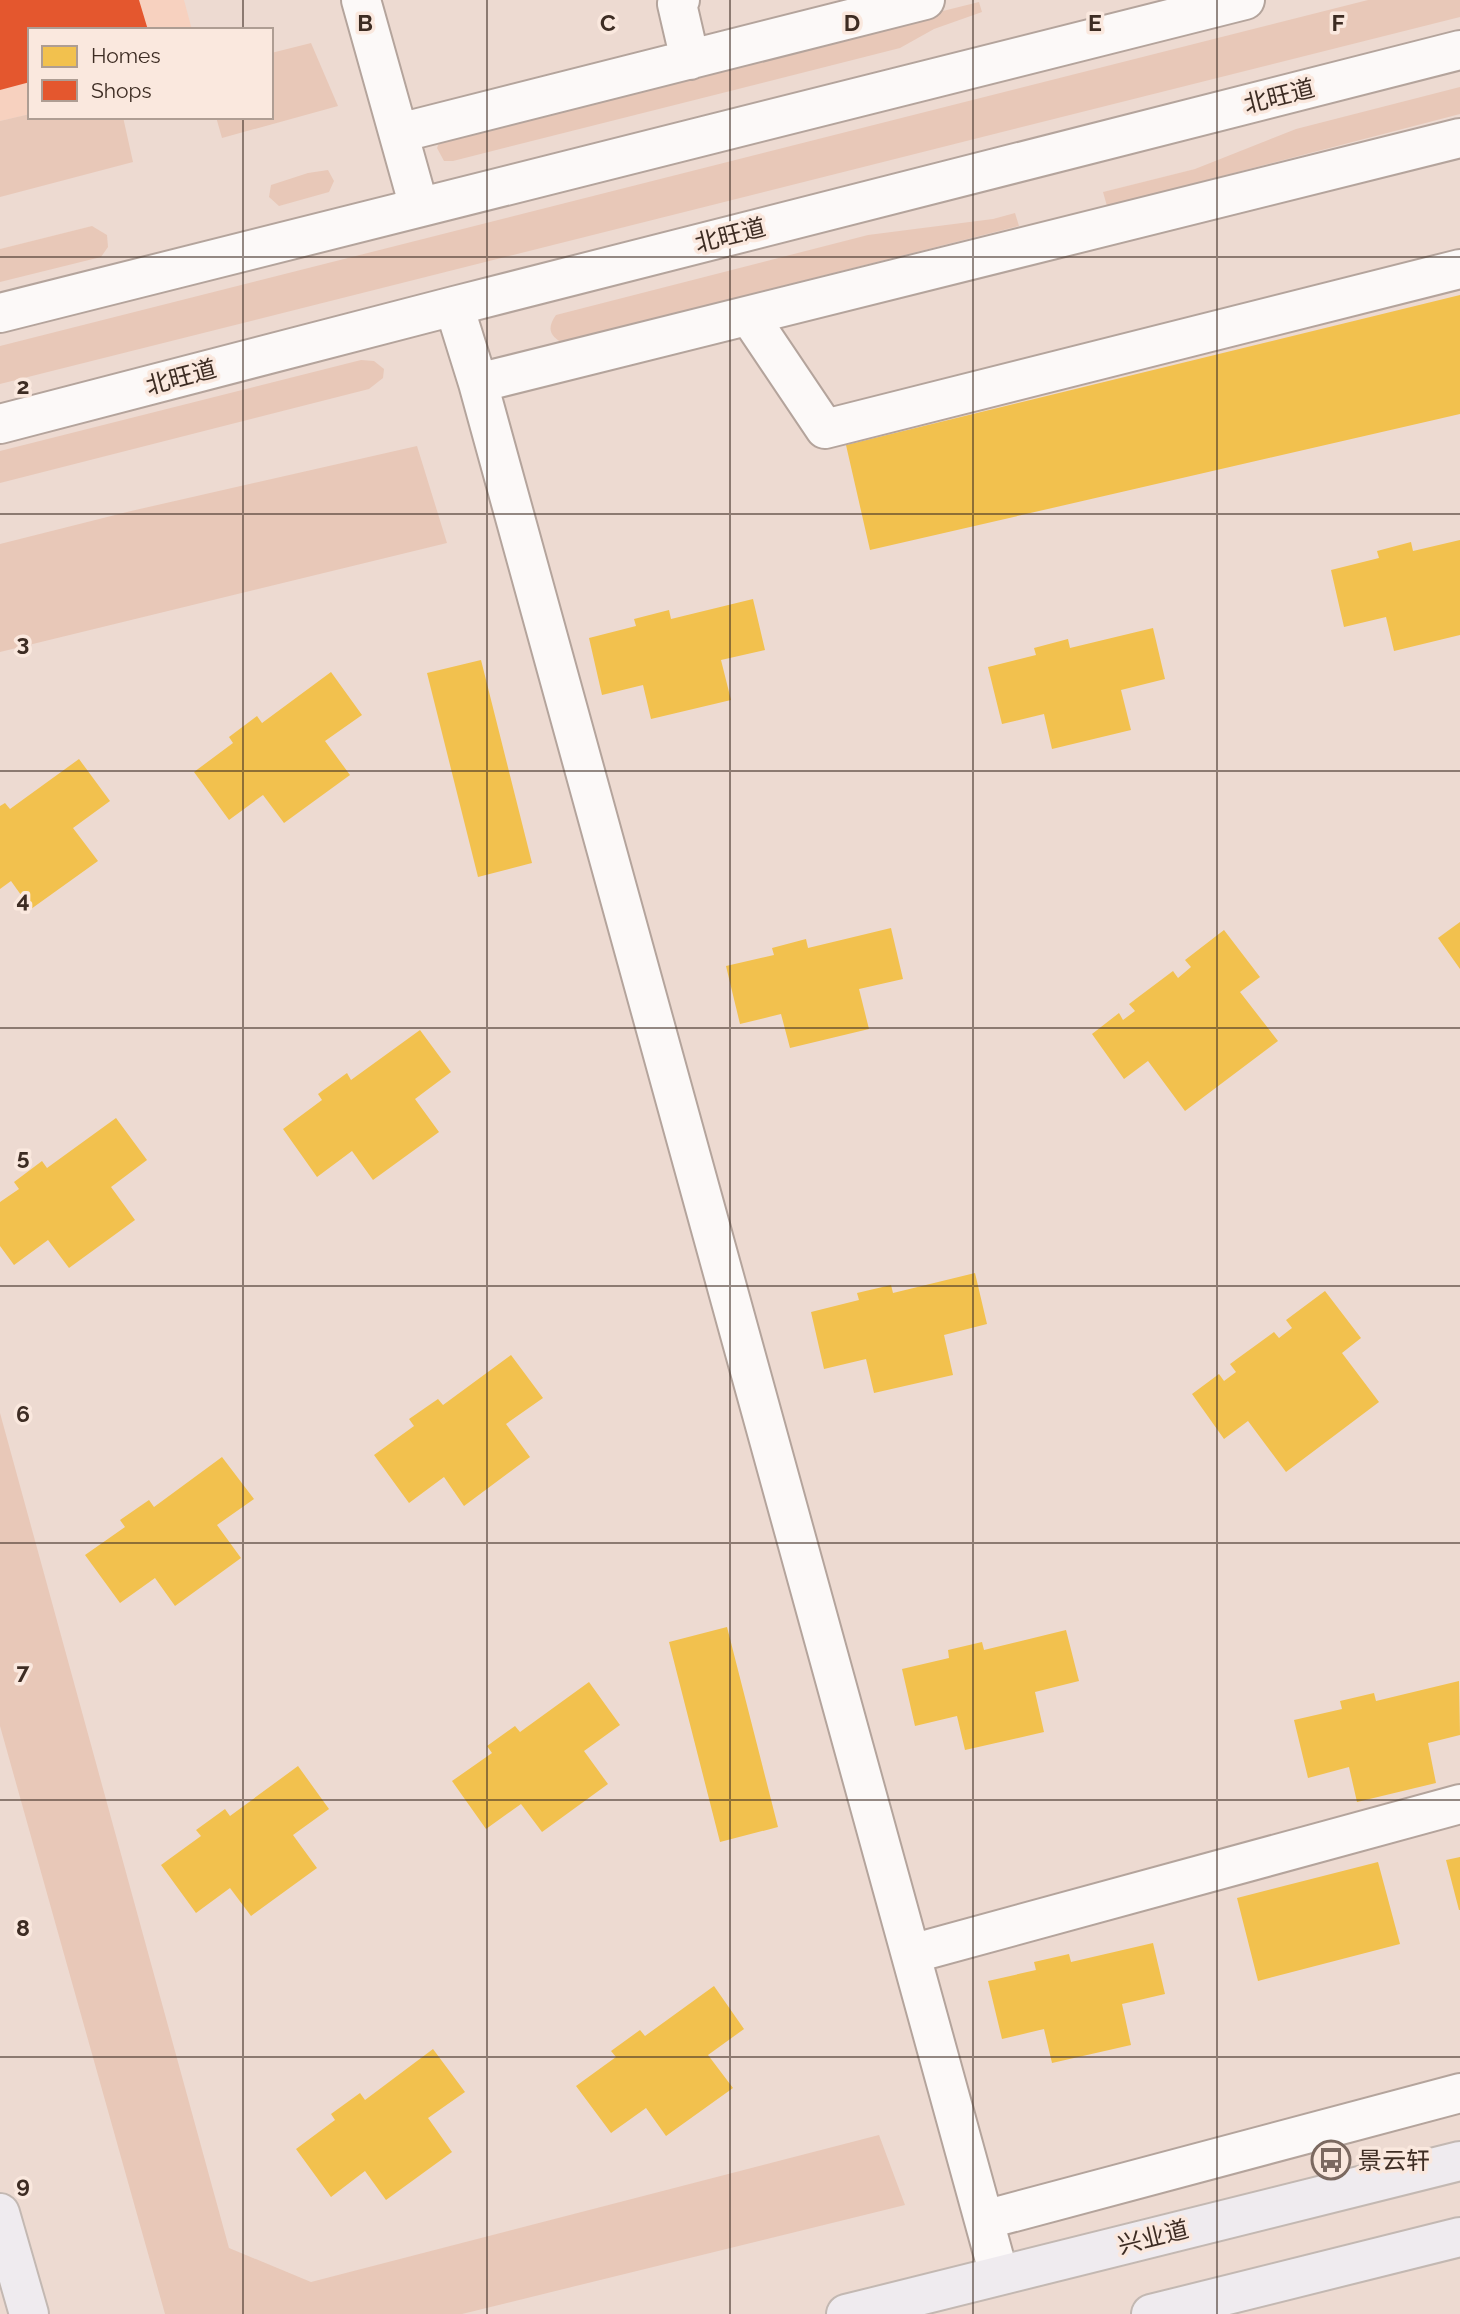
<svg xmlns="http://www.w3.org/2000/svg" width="1460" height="2314" font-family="Raleway,'Noto Sans SC',sans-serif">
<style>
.built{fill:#f7d1bf}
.green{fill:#e8c8b8}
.homes{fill:#f2c14e}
.shops{fill:#e4572e}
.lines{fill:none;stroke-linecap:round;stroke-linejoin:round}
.minor-casing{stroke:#b4a49c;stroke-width:42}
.major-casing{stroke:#c3b8b2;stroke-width:42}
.minor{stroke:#fcf9f8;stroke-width:38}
.major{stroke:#efebef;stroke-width:38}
.grid{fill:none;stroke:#3d2c23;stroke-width:2;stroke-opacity:0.55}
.labels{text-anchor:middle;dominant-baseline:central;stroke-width:7;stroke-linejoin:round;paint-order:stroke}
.street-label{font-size:24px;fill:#3d2c23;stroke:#fae8de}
.poi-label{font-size:24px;fill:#3d2c23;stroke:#fae8de;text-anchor:start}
.grid-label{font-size:23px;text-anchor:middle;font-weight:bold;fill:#3d2c23;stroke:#fae8de;stroke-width:7;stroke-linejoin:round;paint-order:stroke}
</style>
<rect width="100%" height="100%" fill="#eddad1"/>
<path class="built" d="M0,0H184L192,30H30V114L0,121Z"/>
<path class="green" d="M1368,0H1460V17L0,384V346Z
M979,2L982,12L934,29L900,48L453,161H444L437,148L440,140L448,134Z
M311,43L338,106L222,138L216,117H271V53Z
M1460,87V114L1107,206L1103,192L1195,169L1296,129Z
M30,114V117H123L133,162L0,197V121Z
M328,170L334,181L329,192L279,206L269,197L271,185L308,173Z
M1015,213L1019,226L561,342C548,335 548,326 556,315L868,235L993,219Z
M92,226L107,235L108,247L101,257L0,282V249Z
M361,360L374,361L384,369L383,378L369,389L0,483V451Z
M417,446L447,543L0,652V544L131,511Z
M0,1413L229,2248L311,2282L879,2135L905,2205L462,2314H165L0,1726Z"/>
<path class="homes" d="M1460,295V414L870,550L846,445Z
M1460,540V635L1394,651L1386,617L1344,627L1331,570L1379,558L1377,551L1411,542L1413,551Z
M753,599L765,650L721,660L731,700L651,719L643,685L602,695L589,638L636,626L634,619L669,610L671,619Z
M1153,628L1165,679L1121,690L1131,730L1052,749L1044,714L1002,724L988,667L1036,655L1034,648L1068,639L1070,648Z
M481,660L532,863L478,877L427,673Z
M331,672L362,715L325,741L350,775L284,823L263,795L229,820L194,772L233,743L229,737L257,716L262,723Z
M79,759L110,801L73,828L98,861L31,909L11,881L0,889V806L5,803L10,809Z
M1460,922V969L1438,938Z
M891,928L903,979L859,989L869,1029L790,1048L781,1014L740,1024L726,966L774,955L772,948L806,939L808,948Z
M1224,930L1260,977L1240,992L1278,1041L1185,1111L1148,1061L1124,1079L1092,1034L1119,1013L1123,1020L1135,1011L1129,1004L1173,971L1178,978L1191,967L1185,960Z
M420,1030L451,1072L415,1099L439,1132L373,1180L352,1151L317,1177L283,1129L322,1100L318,1094L347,1073L351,1080Z
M116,1118L147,1160L111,1187L135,1220L69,1268L48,1240L14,1265L0,1246V1202L19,1189L14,1182L42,1161L47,1168Z
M975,1273L987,1324L944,1335L953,1375L874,1393L866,1359L824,1369L811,1312L859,1300L857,1293L891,1285L893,1293Z
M1325,1291L1361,1338L1342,1353L1379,1402L1286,1472L1248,1421L1224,1439L1192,1394L1219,1374L1224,1381L1236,1372L1230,1364L1274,1332L1279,1338L1292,1328L1286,1320Z
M511,1355L543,1398L506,1424L530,1457L464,1506L444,1477L409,1503L374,1455L414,1426L409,1419L438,1399L443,1405Z
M222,1457L254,1499L217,1525L241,1558L175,1606L155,1578L120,1603L85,1555L125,1527L120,1520L149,1500L154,1507Z
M727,1627L778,1827L720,1842L669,1642Z
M1066,1630L1079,1681L1035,1692L1044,1732L965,1750L957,1716L915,1726L902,1669L949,1658L948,1650L982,1642L984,1650Z
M1459,1681L1460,1735L1428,1743L1436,1783L1357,1802L1349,1767L1308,1778L1294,1720L1342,1709L1340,1701L1374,1693L1376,1701Z
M589,1682L620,1725L584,1751L608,1784L542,1832L521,1804L486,1829L452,1781L492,1753L487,1746L515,1726L520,1732Z
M298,1766L329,1809L293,1835L317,1868L251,1916L230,1888L196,1913L161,1865L201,1836L196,1830L225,1809L230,1816Z
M1460,1857V1910H1459L1446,1860Z
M1378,1862L1400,1944L1258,1981L1237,1898Z
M1153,1943L1165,1994L1122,2004L1131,2045L1052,2063L1044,2029L1002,2039L988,1981L1036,1970L1034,1962L1069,1954L1071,1962Z
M714,1986L744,2029L708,2055L733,2088L666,2136L646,2108L611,2133L576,2086L616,2057L611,2051L640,2030L645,2036Z
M433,2049L465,2092L428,2118L452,2152L386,2200L365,2171L331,2197L296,2149L335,2120L331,2114L360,2093L365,2100Z"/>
<path class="shops" d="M0,0H139L148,30H30V82L0,90Z"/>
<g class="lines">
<defs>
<path id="minor" d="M361,0L419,207
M680,0L677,4L690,60
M399,133L925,0
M454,306L478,383L999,2275
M0,313L1245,0
M749,316L825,429L1460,269
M478,383L1460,138
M0,424L454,306L1460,50
M911,1954L1460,1804
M984,2220L1460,2093"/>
<path id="major" d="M0,2213L29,2314
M846,2314L1460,2161
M1151,2314L1460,2237"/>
</defs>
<use href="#minor" class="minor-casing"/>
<use href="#major" class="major-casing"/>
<use href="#minor" class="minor"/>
<use href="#major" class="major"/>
</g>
<path class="grid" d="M243,0V30M487,0V2314M730,0V2314M973,0V2314M1217,0V2314M243,117V2314M0,257H1460M0,514H1460M0,771H1460M0,1028H1460M0,1286H1460M0,1543H1460M0,1800H1460M0,2057H1460"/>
<defs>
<symbol id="bus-ring" viewBox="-11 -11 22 22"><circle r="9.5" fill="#fae8de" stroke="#7b6960" stroke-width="1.5"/><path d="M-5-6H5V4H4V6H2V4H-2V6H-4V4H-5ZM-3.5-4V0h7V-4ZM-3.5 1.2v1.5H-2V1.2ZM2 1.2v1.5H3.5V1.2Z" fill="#7b6960"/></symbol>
</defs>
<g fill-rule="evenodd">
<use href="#bus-ring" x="1309" y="2138" width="44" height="44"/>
</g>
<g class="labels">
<g class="street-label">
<text transform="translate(1279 96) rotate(-14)">北旺道</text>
<text transform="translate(730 235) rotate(-14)">北旺道</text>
<text transform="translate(181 377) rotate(-15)">北旺道</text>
<text transform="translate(1153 2237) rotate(-14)">兴业道</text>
</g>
<g class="poi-label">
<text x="1358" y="2160">景云轩</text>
</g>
</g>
<g class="grid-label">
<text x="365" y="31">B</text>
<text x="608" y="31">C</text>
<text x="852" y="31">D</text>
<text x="1095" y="31">E</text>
<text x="1338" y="31">F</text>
<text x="23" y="394">2</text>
<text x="23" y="651">3</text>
<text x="23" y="908">4</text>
<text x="23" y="1165">5</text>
<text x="23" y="1422">6</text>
<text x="23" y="1679">7</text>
<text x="23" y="1936">8</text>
<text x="23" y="2193">9</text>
</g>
<rect x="28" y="28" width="245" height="91" fill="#fae8de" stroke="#ae9d93" stroke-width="2"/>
<rect x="42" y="46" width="35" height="21" fill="#f2c14e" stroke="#ae9d93" stroke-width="2"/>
<text x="91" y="63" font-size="21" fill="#3d2c23">Homes</text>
<rect x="42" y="80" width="35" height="21" fill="#e4572e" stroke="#ae9d93" stroke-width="2"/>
<text x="91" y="98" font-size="21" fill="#3d2c23">Shops</text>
</svg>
